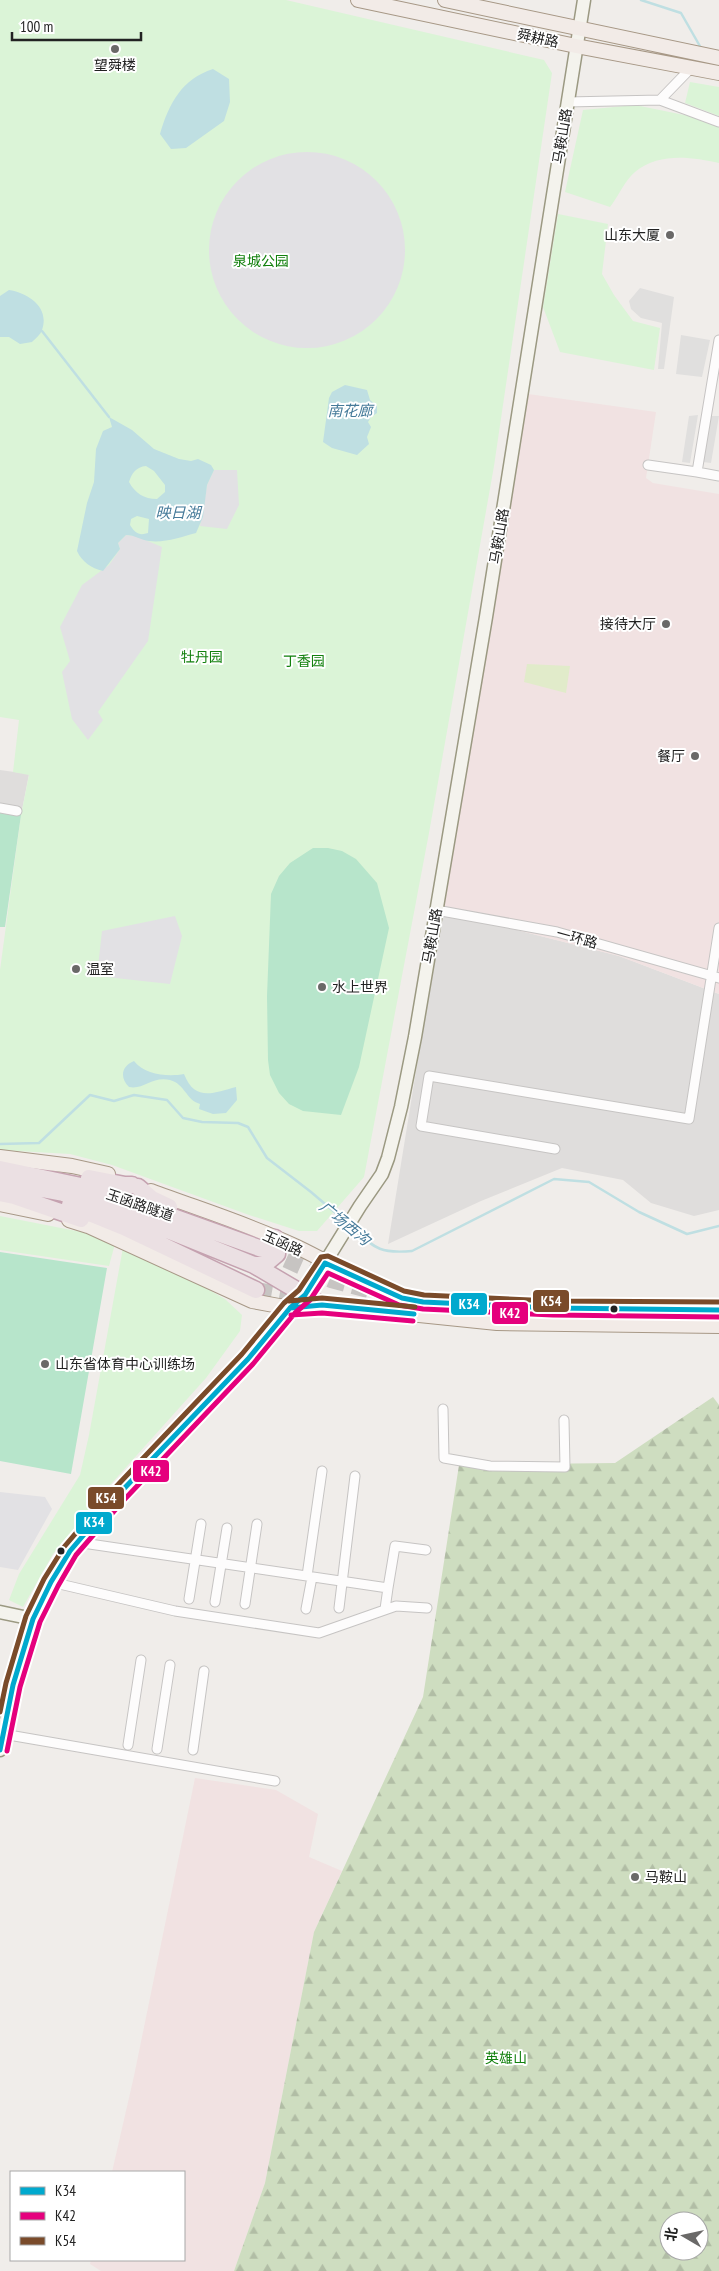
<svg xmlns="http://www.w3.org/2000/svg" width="719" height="2271" font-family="'PT Sans Narrow','Noto Sans SC',sans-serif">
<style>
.residential{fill:#dfdddc}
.commercial{fill:#f1e2e2}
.forest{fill:url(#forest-firs);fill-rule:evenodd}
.park{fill:#dbf4d7}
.garden{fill:#e1ebca}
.pitch{fill:#b7e5cb}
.parking{fill:#e0dfde}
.plaza{fill:#e2e1e4}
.water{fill:#bfdfe2;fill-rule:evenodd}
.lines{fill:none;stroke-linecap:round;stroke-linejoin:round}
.stream{stroke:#bfdfe2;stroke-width:2.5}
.highway-tunnel{stroke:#c7c4c2;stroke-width:16;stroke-dasharray:16 8;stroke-linecap:butt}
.street-casing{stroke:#c6c4c3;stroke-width:11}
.secondary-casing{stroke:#9b9982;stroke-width:15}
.primary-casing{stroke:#a79886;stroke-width:16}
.highway-casing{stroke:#c5a2b0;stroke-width:19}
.street{stroke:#fdfcfc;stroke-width:9}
.secondary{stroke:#f4f3ed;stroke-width:12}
.primary{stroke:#f2ebe7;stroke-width:14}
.highway{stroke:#ebe0e3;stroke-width:16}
.bus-1-casing{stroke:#fff;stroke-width:9}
.bus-2-casing{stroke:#fff;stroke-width:9}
.bus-3-casing{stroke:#fff;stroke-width:9}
.bus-1{stroke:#00a9ce;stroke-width:5}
.bus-2{stroke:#e5007d;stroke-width:5}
.bus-3{stroke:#7a4b2a;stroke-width:5}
.poi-dot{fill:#6a6968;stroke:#fff;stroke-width:2}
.bus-dot{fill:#222;stroke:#fff;stroke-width:2}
.labels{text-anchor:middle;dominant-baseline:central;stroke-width:4;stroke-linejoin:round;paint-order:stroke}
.street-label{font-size:14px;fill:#222;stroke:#fff}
.poi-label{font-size:14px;fill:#222;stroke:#fff;text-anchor:start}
.park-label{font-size:14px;fill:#13810e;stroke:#fff}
.water-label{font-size:15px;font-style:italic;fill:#457a99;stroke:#fff}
.line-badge{stroke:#fff;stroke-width:2}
.badge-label{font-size:14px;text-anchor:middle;font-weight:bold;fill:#fff}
</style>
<defs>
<pattern id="forest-firs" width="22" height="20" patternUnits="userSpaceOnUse" patternTransform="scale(1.25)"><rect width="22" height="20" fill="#ceddc0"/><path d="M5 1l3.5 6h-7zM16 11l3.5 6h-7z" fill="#b1bda5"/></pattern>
</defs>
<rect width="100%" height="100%" fill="#f0edea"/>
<path class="residential" d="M0,770L29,774L21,815L0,812Z
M442,911L619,956L719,994V1210L694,1216L651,1203L623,1180L562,1168L481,1201L388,1244Z"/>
<path class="commercial" d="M521,393L656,412L646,478L653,483L719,494V994L619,956L442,911Z
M195,1778L276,1790L318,1814L309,1857L342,1871L314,1932L265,2183L234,2271H101L90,2264L91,2260H184V2172H112L134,2076Z"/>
<path class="forest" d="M713,1397L719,1405V2271H234L265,2183L314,1932L423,1697L459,1465L615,1463ZM669,2221H699V2251H669Z"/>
<path class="park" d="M0,0H286L544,60L552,73L494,466L429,833L364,1177L317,1231H299L249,1215L112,1165L70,1154L0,1150V970L21,815L29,775L13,772L19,720L0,717Z
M690,82L719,87V116L685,103Z
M635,105L704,119L719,127V163C692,157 659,152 635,172C625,180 618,197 610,207L565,192L583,110Z
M558,214L608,224L602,274L614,295L633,321L660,328L654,370L560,352L543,307Z
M0,1216L112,1238L116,1240L109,1266L0,1250Z
M124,1242L225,1299L242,1315L240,1331L206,1378L111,1484L53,1554L23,1607L9,1600L19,1574L80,1475L89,1435Z"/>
<path class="garden" d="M527,664L570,666L566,693L524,682Z"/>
<path class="pitch" d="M0,812L21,815L5,927H0Z
M313,848H328L342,851L356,859L377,883L389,928L359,1067L341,1115L303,1111L289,1104L279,1093L270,1075L268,1060L267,996L271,894L279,876L290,863Z
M0,1252L107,1268L71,1474L0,1461Z"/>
<path class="parking" d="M640,288L674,297L664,369H658L662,323L641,318L631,309L629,301Z
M681,335L710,340L702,377L676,374Z
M698,415L690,463L682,462L689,416Z
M710,416H719L711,463L703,462Z"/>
<path class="plaza" d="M209 250a98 98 0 1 1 196 0a98 98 0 1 1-196 0Z
M214,470H237L239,505L227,529L200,526L207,485Z
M126,535L136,536L162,547L148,641L98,712L103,720L88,740L72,719L62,672L70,661L60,627L82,585L109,565L120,549L118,543Z
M175,916L182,936L170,984L97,976L102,931Z
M0,1492L45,1497L52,1509L18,1570L0,1567Z"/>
<path class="water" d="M213,69L229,79L230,102L224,121L186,148L171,149L160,134C169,103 182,79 213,69Z
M9,290C28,293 50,307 42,330C41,334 35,339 32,342L20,344L9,337H0V296Z
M345,385L367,390L370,400L377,406V413L371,417L368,422L371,427L367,437L369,444L357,455L332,448L323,442L329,398L332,392Z
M109,417L132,430L154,449L179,459L191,461L198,459L211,465L214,470L207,485L203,517L196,533C181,537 165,543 149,541C141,540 135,535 126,535L118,543L120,549L103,571C91,568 82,562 77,551L87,503L94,482L96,449L103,431L112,427ZM146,466L154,471L165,485V492L157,499C144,499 135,493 129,482C132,473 136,467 146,466ZM137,516L149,519L148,533C139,536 135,533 130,525L131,519Z
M134,1061C144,1075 169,1077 184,1074C195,1102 213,1093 236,1087L237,1100L226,1113L213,1114L199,1109L200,1104C186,1100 185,1084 170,1080C152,1076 144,1090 129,1087C119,1077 122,1066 134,1061Z"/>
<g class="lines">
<path class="stream" d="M641,0L681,13L701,48
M42,331L109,417
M0,1144L39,1143L90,1095L114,1101L134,1095L167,1100L183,1118L202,1122L238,1123L248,1127L267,1158L311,1192L345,1221
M351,1227C375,1248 379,1254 412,1251L554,1179L589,1182L639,1212L687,1234L719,1226"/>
<path class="highway-tunnel" d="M264,1250L331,1280L386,1295
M256,1290L313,1300
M494,1310L520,1314H549"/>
<defs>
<path id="street" d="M660,100L691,68
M567,102L660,100L719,122
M648,465L697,472L719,340
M697,472L719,476
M0,808L17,811
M436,910L557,932L719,978
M555,1149L421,1126L429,1076L689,1119L719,928
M443,1409L444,1458L490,1466L565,1467L564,1420
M76,1542L388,1588L385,1609
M307,1576L322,1471
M51,1582L175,1611L319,1633L396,1606L427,1608
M388,1588L395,1546L426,1550
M189,1599L201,1524
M215,1602L227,1528
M245,1604L257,1524
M339,1608L355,1476
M306,1609L312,1577
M3,1734L275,1781
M128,1745L141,1660
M157,1749L170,1665
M193,1750L204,1671"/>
<path id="secondary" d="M0,1612L33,1619
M0,1750L13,1685L33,1619L51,1582L70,1551L116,1497L248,1359L290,1308L305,1295L360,1206L382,1174L388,1158L401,1107L415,1037L486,617L584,0"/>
<path id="primary" d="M358,0L576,46L719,73
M445,0L719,58
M0,1157L72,1166L108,1174
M151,1191C199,1209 251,1225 297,1247C339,1267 377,1293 423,1302L553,1308L719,1310
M0,1204L48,1214
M69,1220L88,1226L252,1301L290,1308L322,1305L497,1323L719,1326"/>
<path id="highway" d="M0,1169L95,1189L262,1249
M89,1178L125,1185H132
M0,1181L63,1193L113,1208L254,1265L322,1305
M138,1187L152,1199L169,1207
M0,1193L14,1196L81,1219
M70,1205L124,1227L256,1290
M254,1265H264L277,1254L275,1238"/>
</defs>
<use href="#street" class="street-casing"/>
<use href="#secondary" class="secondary-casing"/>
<use href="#primary" class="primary-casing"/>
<use href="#highway" class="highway-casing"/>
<use href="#street" class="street"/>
<use href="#secondary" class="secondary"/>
<use href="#primary" class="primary"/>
<use href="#highway" class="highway"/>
<defs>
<path id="bus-1" d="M290,1308L322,1305L414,1314
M0,1750L13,1685L33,1619L51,1582L70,1551L116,1497L248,1359L290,1308L305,1295L325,1263L402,1298L423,1302L553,1308L719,1310"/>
<path id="bus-2" d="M291,1315L322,1313L413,1321
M7,1751L20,1687L40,1622L58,1586L76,1555L122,1502L253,1364L295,1313L310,1300L328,1273L399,1305L423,1309L553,1315L719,1317"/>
<path id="bus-3" d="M289,1301L322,1298L415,1307
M0,1712L6,1683L26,1616L44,1579L64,1547L111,1492L242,1354L284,1303L299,1290L321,1257L328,1256L404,1291L424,1295L553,1301L719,1302"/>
</defs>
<use href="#bus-1" class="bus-1-casing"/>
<use href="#bus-2" class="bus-2-casing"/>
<use href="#bus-3" class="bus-3-casing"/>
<use href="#bus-1" class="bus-1"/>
<use href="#bus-2" class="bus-2"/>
<use href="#bus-3" class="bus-3"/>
</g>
<g class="poi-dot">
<circle cx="115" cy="49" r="5"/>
<circle cx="670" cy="235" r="5"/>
<circle cx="666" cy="624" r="5"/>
<circle cx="695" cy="756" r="5"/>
<circle cx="76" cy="969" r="5"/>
<circle cx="322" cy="987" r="5"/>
<circle cx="45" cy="1364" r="5"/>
<circle cx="635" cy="1877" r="5"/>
</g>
<g class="bus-dot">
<circle cx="614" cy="1309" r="4.5"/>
<circle cx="61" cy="1551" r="4.5"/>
</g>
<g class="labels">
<g class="street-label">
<text transform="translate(538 38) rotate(12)">舜耕路</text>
<text transform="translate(562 136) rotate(-81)">马鞍山路</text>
<text transform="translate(499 536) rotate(-81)">马鞍山路</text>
<text transform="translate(432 936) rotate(-80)">马鞍山路</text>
<text transform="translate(577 938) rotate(15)">一环路</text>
<text transform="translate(140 1205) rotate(19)">玉函路隧道</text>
<text transform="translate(283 1243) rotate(24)">玉函路</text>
</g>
<g class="poi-label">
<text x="115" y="65" text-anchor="middle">望舜楼</text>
<text x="660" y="235" text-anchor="end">山东大厦</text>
<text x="656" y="624" text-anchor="end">接待大厅</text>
<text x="685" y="756" text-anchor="end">餐厅</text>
<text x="86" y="969">温室</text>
<text x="332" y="987">水上世界</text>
<text x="55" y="1364">山东省体育中心训练场</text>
<text x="645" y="1877">马鞍山</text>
</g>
<g class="park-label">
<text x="261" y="261">泉城公园</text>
<text x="202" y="657">牡丹园</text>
<text x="304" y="661">丁香园</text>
<text x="506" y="2058">英雄山</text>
</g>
<g class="water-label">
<text x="350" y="410">南花廊</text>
<text x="178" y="512">映日湖</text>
<text transform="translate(345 1223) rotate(39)">广场西沟</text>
</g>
</g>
<g class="line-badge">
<rect x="532" y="1289" width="38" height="24" rx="5" fill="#7a4b2a"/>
<rect x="450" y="1292" width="38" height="24" rx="5" fill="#00a9ce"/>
<rect x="491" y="1301" width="38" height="24" rx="5" fill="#e5007d"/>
<rect x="132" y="1459" width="38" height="24" rx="5" fill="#e5007d"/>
<rect x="87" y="1486" width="38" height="24" rx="5" fill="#7a4b2a"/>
<rect x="75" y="1511" width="38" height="24" rx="5" fill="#00a9ce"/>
</g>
<g class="badge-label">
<text x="551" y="1306">K54</text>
<text x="469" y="1309">K34</text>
<text x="510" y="1318">K42</text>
<text x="151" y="1476">K42</text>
<text x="106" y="1503">K54</text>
<text x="94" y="1527">K34</text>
</g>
<rect x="10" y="2171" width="175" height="90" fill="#ffffff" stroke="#a7a7a7"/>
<rect x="20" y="2187" width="25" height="8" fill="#00a9ce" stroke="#a7a7a7"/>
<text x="55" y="2196" font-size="15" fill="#222222">K34</text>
<rect x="20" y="2212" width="25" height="8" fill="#e5007d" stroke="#a7a7a7"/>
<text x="55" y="2221" font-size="15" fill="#222222">K42</text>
<rect x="20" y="2237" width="25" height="8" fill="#7a4b2a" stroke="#a7a7a7"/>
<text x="55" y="2246" font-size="15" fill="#222222">K54</text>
<g transform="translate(684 2236) rotate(279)"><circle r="24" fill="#ffffff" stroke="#a7a7a7"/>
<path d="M0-4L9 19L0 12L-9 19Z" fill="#6a6968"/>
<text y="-8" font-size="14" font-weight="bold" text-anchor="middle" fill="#222222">北</text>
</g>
<path d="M12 32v8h129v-8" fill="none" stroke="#222222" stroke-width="2.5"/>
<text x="20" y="32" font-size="15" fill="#222222" stroke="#ffffff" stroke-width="4" paint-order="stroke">100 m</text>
</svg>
